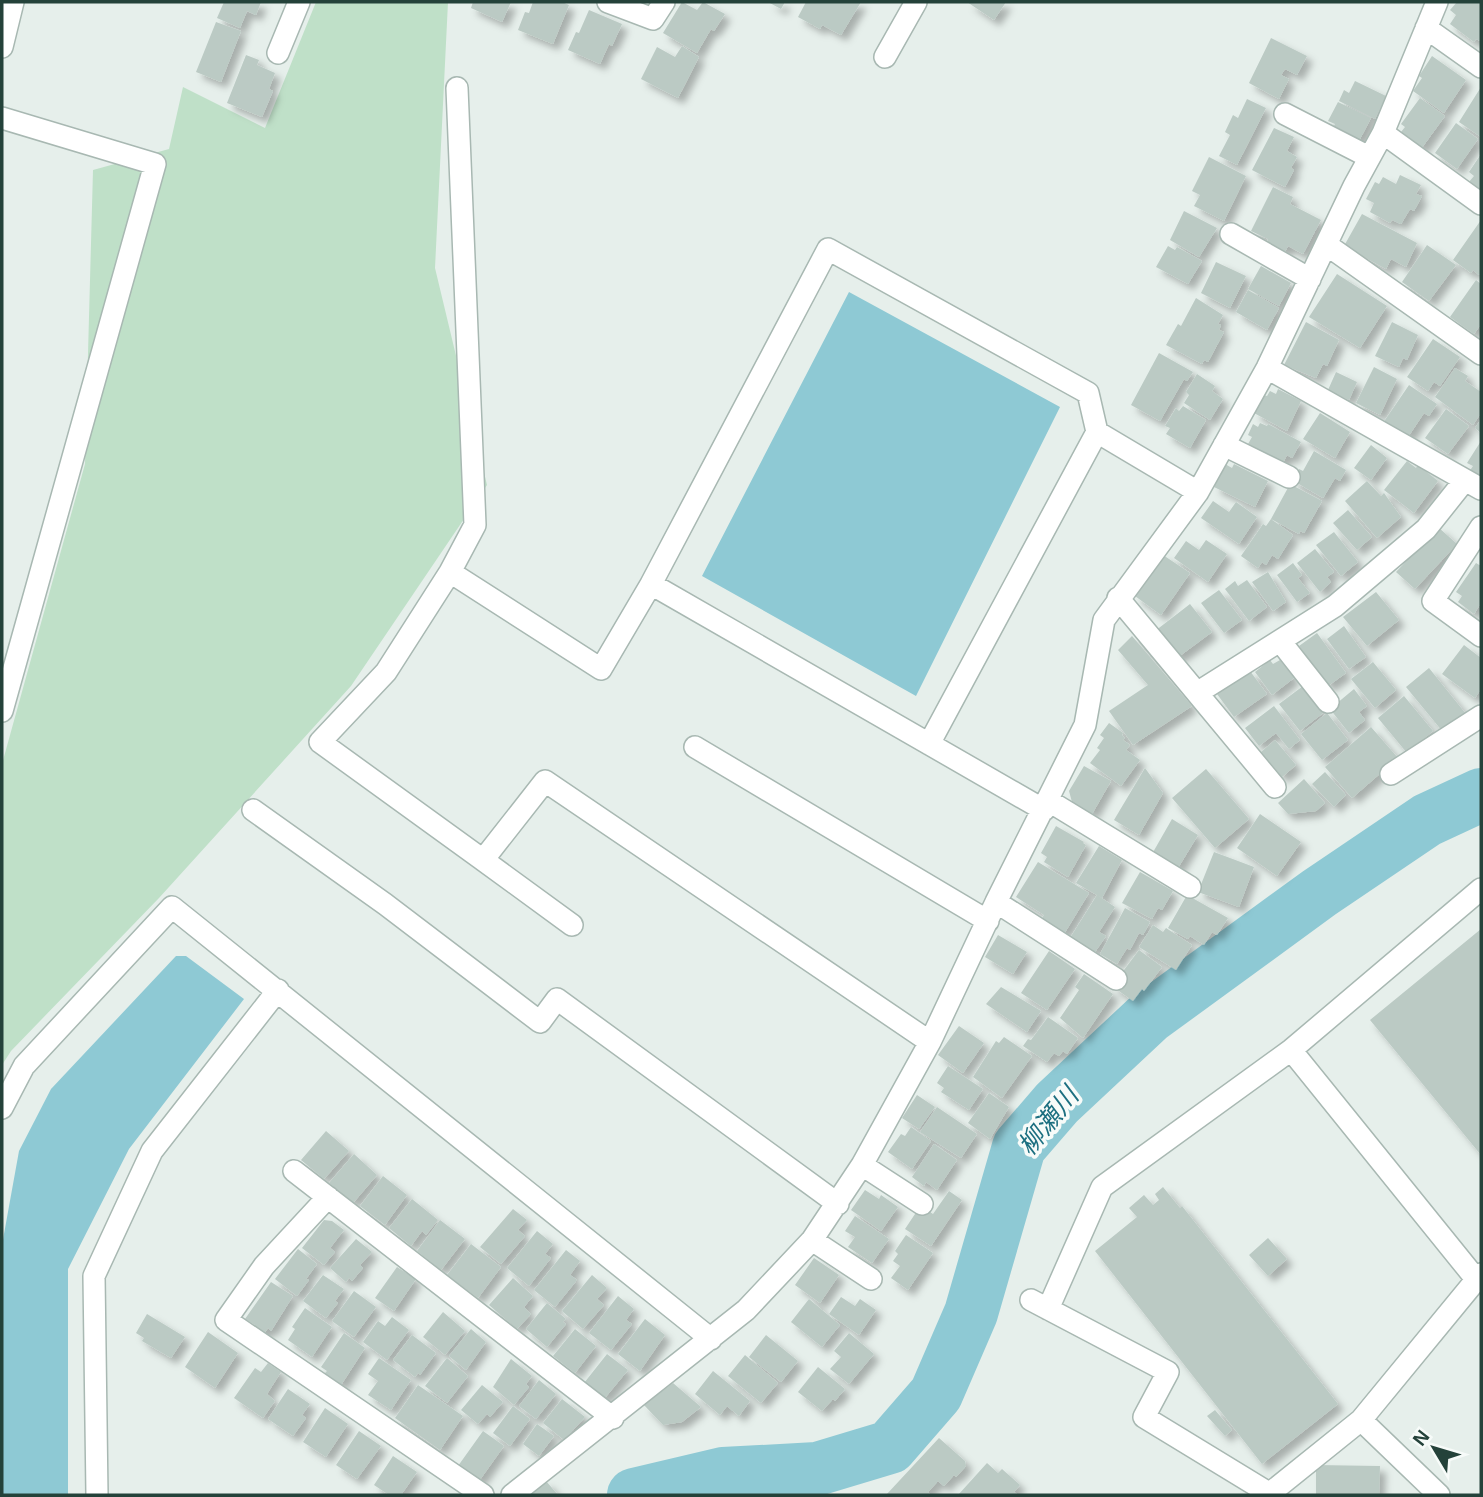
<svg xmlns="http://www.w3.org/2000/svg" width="1483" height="1497" font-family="Helvetica,'Noto Sans JP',sans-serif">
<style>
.green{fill:#bfe0c8}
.water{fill:#8ec9d4}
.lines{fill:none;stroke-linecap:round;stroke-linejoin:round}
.river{stroke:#8ec9d4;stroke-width:54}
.building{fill:#bbcac4;filter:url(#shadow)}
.minor-casing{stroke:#a8b8b2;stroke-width:24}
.minor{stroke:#fff;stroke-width:21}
.labels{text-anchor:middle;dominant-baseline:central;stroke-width:7;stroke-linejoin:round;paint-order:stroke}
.water-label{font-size:26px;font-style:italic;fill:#1c6f80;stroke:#f7fbf9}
</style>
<defs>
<filter id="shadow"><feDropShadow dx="6" dy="6" stdDeviation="3.5" flood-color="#0004"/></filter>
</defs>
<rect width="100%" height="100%" fill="#e6efeb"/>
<path class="green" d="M316,2H448L435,268L487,485L351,686L159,898L11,1051L2,1065V764L85,464L93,170L169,149L183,87L265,128Z"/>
<path class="water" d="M849,292L1060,407L916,696L702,576Z
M176,956H186L244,999L129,1149L68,1269V1495H2V1245L19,1151L51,1089Z"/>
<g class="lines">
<path class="river" d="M634,1495L723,1474L817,1469L890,1447L936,1394L971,1313L1019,1147L1057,1103L1149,1017L1319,893L1427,820L1481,795"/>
</g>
<path class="building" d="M224,2H261L256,15L247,11L240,28L217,18Z
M473,2H511L502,22L471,8Z
M533,2H562L569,5L553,44L518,30L525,12L529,13Z
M682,2L697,10L703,2L725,14L714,31L711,29L697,53L663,33Z
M768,2H785L781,9Z
M806,2H861L841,35L822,25L820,29L798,17Z
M967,2H1006L994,20Z
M1457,2H1481L1480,41L1476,39L1474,42L1450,24L1456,15L1450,10Z
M589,10L622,24L612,46L609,44L600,64L568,50L576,32L579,33Z
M216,22L241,31L221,82L196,72Z
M1271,38L1307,56L1297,75L1285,69L1281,75L1289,79L1279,99L1249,83Z
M682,46L699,57L678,98L641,79L657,47L675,57Z
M246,55L259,60L257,65L275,73L269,89L273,91L262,117L227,103Z
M1432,56L1466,80L1444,113L1413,91L1422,78L1419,76Z
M1355,81L1386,96L1375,119L1339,101L1344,90L1349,93Z
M1481,87V137L1459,122Z
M1420,98L1445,116L1421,149L1401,132L1405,127L1401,124Z
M1247,99L1266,108L1237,165L1219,156L1230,135L1225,132L1233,115L1238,118Z
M1338,102L1371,118L1359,141L1333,128L1335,124L1328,121Z
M1456,123L1478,139L1457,169L1435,153Z
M1274,128L1294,137L1287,151L1297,157L1291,168L1294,170L1285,187L1252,170Z
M1481,154V192L1468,183L1474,176L1469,172Z
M1209,157L1246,176L1224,221L1194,206L1200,195L1192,191Z
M1400,175L1421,185L1416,194L1422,196L1414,211L1410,209L1401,224L1392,220L1390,223L1370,212L1374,203L1366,199L1375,182L1379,184L1383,177L1396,184Z
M1273,187L1293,197L1290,204L1321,220L1303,254L1288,246L1285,252L1267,243L1268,239L1251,231Z
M1184,211L1217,228L1199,257L1170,240Z
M1362,214L1417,243L1406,267L1391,259L1386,269L1344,246Z
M1481,220V273L1479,275L1473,270L1471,273L1453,260Z
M1427,245L1456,265L1429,301L1402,282Z
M1168,246L1175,250L1177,247L1202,261L1188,284L1156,267Z
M1216,262L1246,276L1230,308L1201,293Z
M1261,266L1291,283L1279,306L1248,289Z
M1337,274L1387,306L1360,348L1309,317Z
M1476,280L1481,284V324L1474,334L1450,317Z
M1248,290L1279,308L1267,330L1236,312Z
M1196,298L1223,315L1218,324L1221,325L1219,330L1224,332L1208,362L1204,360L1202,364L1166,345L1178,324L1181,326Z
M1306,322L1339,340L1327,366L1323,364L1316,378L1284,365Z
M1392,322L1418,335L1407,360L1403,358L1399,367L1375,356Z
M1433,339L1460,357L1440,386L1434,382L1428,391L1407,377Z
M1159,353L1193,372L1187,381L1184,379L1160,421L1131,405Z
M1374,367L1397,379L1380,415L1356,403Z
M1455,368L1468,376L1465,381L1481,392V413L1473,425L1435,397Z
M1336,372L1357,382L1349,400L1328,390Z
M1197,374L1215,386L1212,391L1223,399L1210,420L1184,403L1189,395L1186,392Z
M1409,385L1437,404L1429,416L1424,413L1408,437L1392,425L1390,428L1383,423Z
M1278,389L1301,401L1287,431L1254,413L1264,395L1267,396L1270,391L1276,394Z
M1183,406L1206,420L1190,448L1166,434L1170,428L1165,426L1176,408L1179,411Z
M1446,409L1469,426L1448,454L1425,438Z
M1320,413L1350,432L1335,458L1303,439Z
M1481,419V433L1475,428Z
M1260,423L1267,426L1268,424L1301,442L1292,458L1287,455L1283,463L1248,444L1252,437L1248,435L1253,424L1258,427Z
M1481,441V480L1469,472L1473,466L1467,463Z
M1371,445L1387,458L1371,480L1354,468Z
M1314,451L1346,470L1340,481L1335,478L1323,498L1292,480L1299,469L1303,471Z
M1407,461L1416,468L1418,465L1438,481L1414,513L1384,490Z
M1225,464L1232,468L1234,464L1268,481L1255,507L1214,487Z
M1367,481L1381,496L1384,493L1401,517L1377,538L1345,501Z
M1290,484L1322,501L1304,533L1300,531L1299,534L1271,519Z
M1213,501L1229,512L1236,502L1257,517L1239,544L1201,518Z
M1348,510L1372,537L1357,550L1333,523Z
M1271,519L1293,535L1278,559L1272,555L1266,565L1262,562L1258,568L1241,556L1263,524L1266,526Z
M1438,527L1457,544L1415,589L1396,572Z
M1334,532L1358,562L1341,576L1316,545Z
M1206,540L1227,554L1208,582L1174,558L1186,541L1199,550Z
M1315,549L1334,572L1327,577L1331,582L1320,592L1297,563Z
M1163,555L1190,573L1161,615L1135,596Z
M1293,563L1302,575L1298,578L1310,593L1297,602L1277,575Z
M1476,563L1481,566V603L1474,614L1458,602L1462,596L1456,592Z
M1268,572L1286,602L1273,611L1252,582Z
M1247,580L1267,607L1249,621L1225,589L1235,581L1238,586Z
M1219,590L1242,620L1224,633L1201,603Z
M1376,592L1399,620L1367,646L1343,617Z
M1190,604L1212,632L1177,658L1155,631Z
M1344,626L1366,657L1349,669L1327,639Z
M1317,633L1346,673L1328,686L1299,646Z
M1132,636L1192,706L1133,745L1109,711L1148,685L1118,650Z
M1464,645L1481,658V689L1475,698L1442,674Z
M1270,660L1273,664L1280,660L1294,678L1272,695L1255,672Z
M1373,662L1396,690L1375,708L1351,679Z
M1429,668L1466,714L1443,732L1406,687Z
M1250,671L1267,694L1234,717L1217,694Z
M1303,686L1323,713L1300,731L1279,704Z
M1354,689L1367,706L1359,712L1365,720L1349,733L1330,709Z
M1404,696L1433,731L1407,753L1378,718Z
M1274,706L1300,740L1289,749L1276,733L1259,746L1245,728Z
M1327,713L1348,740L1322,760L1301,734Z
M1109,723L1123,733L1122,735L1125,738L1123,740L1130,745L1126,750L1140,760L1121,786L1090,763L1100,750L1097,748L1104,738L1100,735Z
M1371,727L1398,758L1352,798L1325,767Z
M1275,740L1296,765L1282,777L1261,752Z
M1084,766L1111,781L1092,814L1072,802L1069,791Z
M1145,768L1163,793L1139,835L1114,820Z
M1206,769L1249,819L1215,848L1172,798Z
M1325,772L1346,795L1334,807L1312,784Z
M1304,779L1325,803L1316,811L1288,814L1278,803Z
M1260,814L1301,842L1277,876L1237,848Z
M1172,819L1198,835L1178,868L1152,854Z
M1056,826L1084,842L1083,843L1086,845L1068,877L1044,862L1047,857L1041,853Z
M1099,846L1122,860L1102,898L1076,883Z
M1214,852L1254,867L1239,907L1198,892Z
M1038,862L1089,893L1064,934L1041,920L1044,915L1016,897Z
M1140,872L1173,891L1162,910L1158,908L1152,919L1122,903Z
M1097,895L1115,907L1099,932L1106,936L1095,952L1070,938Z
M1187,895L1228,918L1217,935L1212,932L1204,945L1190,936L1188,939L1168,928Z
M1125,908L1150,922L1143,935L1139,933L1130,950L1127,948L1117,964L1100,954Z
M1153,925L1163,932L1166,928L1192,945L1176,970L1139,947Z
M1481,929V1155L1370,1020Z
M998,935L1027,952L1013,974L985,957Z
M1139,950L1162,967L1144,991L1142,989L1133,1001L1112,986Z
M1049,951L1075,969L1047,1010L1021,993Z
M1084,974L1113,994L1083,1038L1060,1018L1079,990L1075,987Z
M1001,987L1041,1011L1027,1032L986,1004Z
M1048,1017L1078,1038L1067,1054L1063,1051L1059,1056L1054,1053L1047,1062L1023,1046L1028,1039L1031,1040Z
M959,1026L984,1043L963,1073L938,1055Z
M1004,1037L1032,1056L1002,1098L973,1077L996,1041L999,1043Z
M948,1066L983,1089L969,1110L941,1092L944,1088L937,1083Z
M989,1093L1009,1107L990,1139L968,1123Z
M917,1095L935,1107L919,1129L902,1118Z
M937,1107L977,1134L961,1158L920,1132Z
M911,1127L931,1141L912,1169L888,1152L901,1134L905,1136Z
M326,1131L349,1151L324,1179L301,1160Z
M934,1144L957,1160L937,1190L926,1182L924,1186L912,1177Z
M354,1154L377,1175L353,1203L329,1183Z
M383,1176L407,1195L385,1225L360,1206Z
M1163,1187L1180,1208L1182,1206L1338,1404L1262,1464L1095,1251L1137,1217L1129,1208L1144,1195L1153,1205L1159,1200L1155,1194Z
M865,1190L879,1199L881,1195L898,1207L881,1231L851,1210Z
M949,1191L962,1200L931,1246L905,1229L917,1211L924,1214L927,1210L933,1214Z
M412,1199L438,1220L426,1235L422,1231L411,1246L389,1228Z
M513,1209L527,1220L518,1230L525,1236L501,1264L480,1247Z
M855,1216L889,1239L872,1263L848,1247L855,1237L845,1231Z
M324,1220L332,1221L344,1230L330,1248L335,1252L324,1265L302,1248Z
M440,1220L465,1239L441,1270L417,1251Z
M537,1231L553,1244L545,1254L551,1258L529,1286L507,1268Z
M906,1235L933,1253L908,1290L891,1278L900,1266L893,1261L898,1254L895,1251Z
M1268,1238L1287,1259L1268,1276L1249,1255Z
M356,1239L372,1252L360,1265L363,1268L352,1281L349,1278L346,1282L330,1268Z
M471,1244L501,1267L478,1298L447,1275Z
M298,1249L317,1264L306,1279L309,1280L297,1296L275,1279Z
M566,1250L580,1261L570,1275L577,1280L555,1307L534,1290Z
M814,1258L839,1275L820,1303L795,1285Z
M397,1267L416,1279L394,1311L375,1298Z
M323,1275L344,1289L335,1301L338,1303L326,1318L303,1301Z
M592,1275L607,1288L597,1299L604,1305L583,1329L562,1311Z
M513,1278L533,1296L524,1307L531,1314L517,1329L489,1305Z
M271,1282L293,1296L271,1331L268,1328L263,1335L252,1328L255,1325L245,1319Z
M354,1291L376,1307L354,1337L332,1321Z
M618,1296L634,1309L626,1320L632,1324L611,1350L589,1333Z
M841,1297L855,1306L860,1299L876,1310L859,1335L829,1314Z
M809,1299L840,1325L822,1347L791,1322Z
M547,1303L566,1319L563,1322L566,1324L547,1347L526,1329Z
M305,1308L332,1327L312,1357L288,1340L295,1329L292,1327Z
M443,1312L465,1331L445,1355L423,1337Z
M147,1314L185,1337L171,1358L142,1341L144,1338L136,1333Z
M392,1317L409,1330L387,1360L363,1342L378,1321L385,1326Z
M645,1319L665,1335L640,1371L618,1354Z
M471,1329L486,1342L466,1370L449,1356Z
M575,1329L596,1346L575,1373L553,1356Z
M208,1332L238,1353L215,1388L185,1367Z
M344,1333L365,1348L341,1385L324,1374L327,1371L321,1367Z
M849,1333L874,1354L849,1384L830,1369L841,1357L834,1351Z
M412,1335L436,1353L420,1375L418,1373L415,1377L393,1360Z
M766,1335L798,1361L781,1382L749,1357Z
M607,1354L628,1370L604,1399L584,1383Z
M745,1355L778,1383L761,1403L728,1376Z
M379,1358L411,1380L391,1410L368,1395L378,1381L368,1374Z
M447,1358L468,1376L447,1403L425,1386Z
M511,1359L532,1376L526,1384L529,1387L514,1405L493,1387Z
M268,1363L281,1372L267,1394L275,1401L263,1418L234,1398L255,1368L261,1372Z
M818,1367L845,1389L835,1401L833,1399L822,1411L798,1392Z
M713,1371L750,1401L739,1416L727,1406L720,1415L695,1394Z
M539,1380L556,1394L536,1419L519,1406Z
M673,1383L701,1407L682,1422L663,1425L644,1405Z
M418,1385L463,1416L440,1450L395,1418Z
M482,1385L503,1402L490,1417L487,1414L478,1424L461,1410Z
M288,1389L310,1404L302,1415L306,1418L293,1436L268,1419Z
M562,1399L585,1417L564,1440L543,1423Z
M513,1406L530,1419L510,1446L493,1433Z
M325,1408L348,1424L326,1457L303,1442Z
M1215,1410L1232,1430L1225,1436L1207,1416Z
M537,1424L554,1436L539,1456L523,1444Z
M359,1431L381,1446L357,1479L336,1465Z
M483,1431L504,1446L479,1481L458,1466Z
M939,1438L965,1461L966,1466L956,1477L954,1475L944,1486L938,1481L928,1492L930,1494L929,1495H886Z
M393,1456L417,1472L401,1495H389L374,1485Z
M987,1463L998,1473L1002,1469L1020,1485L1014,1492L1018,1495H958Z
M1316,1465L1380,1466L1379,1495H1316Z
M546,1481L558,1495H529Z"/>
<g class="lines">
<defs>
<path id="minor" d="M608,2L653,19L664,2
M1426,28L1481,67
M2,47L13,2
M278,53L299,2
M885,57L916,2
M457,88L475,525L450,572L386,672L320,742L483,860L545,781L930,1042
M1285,114L1369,157
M2,118L155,164L2,711
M1383,133L1481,204
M1231,234L1310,279
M1327,245L1481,354
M1267,368L1481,489
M1097,432L1198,492
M1224,445L1289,477
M1481,527L1433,601L1481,636
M450,572L601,669L651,584L1044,810
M651,584L828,249L1088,393L1097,432L929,744
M1118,598L1197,693L1335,606L1426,529L1465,480
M1280,641L1328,702
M1197,693L1275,787
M695,747L988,921
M1391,774L1481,716
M1049,801L1190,887
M253,810L385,904L540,1022L557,999L838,1204
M483,860L572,925
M996,902L1116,979
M1291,1050L1476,1279
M2,1108L24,1066L172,907L711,1339
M862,1165L922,1204
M294,1171L613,1418
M328,1197L264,1266L226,1320L483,1495
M812,1240L871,1279
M1031,1300L1168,1372L1144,1417L1272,1495
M1048,1309L1102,1187L1291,1050L1481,889
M1361,1420L1439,1495
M1269,1494L1361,1420L1481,1274
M97,1495L94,1276L152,1151L278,990
M512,1495L746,1310L812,1240L862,1165L930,1042L996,902L1085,725L1104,620L1198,492L1267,368L1354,186L1383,133L1437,2"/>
</defs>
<use href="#minor" class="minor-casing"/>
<use href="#minor" class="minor"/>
</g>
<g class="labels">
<g class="water-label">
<text transform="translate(1048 1121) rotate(-51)">柳瀬川</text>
</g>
</g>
<rect width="1483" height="1497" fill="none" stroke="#24423a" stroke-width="7"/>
<g transform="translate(1434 1448) rotate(308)" stroke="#f7fbf9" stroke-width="5" paint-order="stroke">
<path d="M0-5L12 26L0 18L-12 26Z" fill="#24423a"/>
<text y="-10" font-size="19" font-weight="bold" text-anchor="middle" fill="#24423a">N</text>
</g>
</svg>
